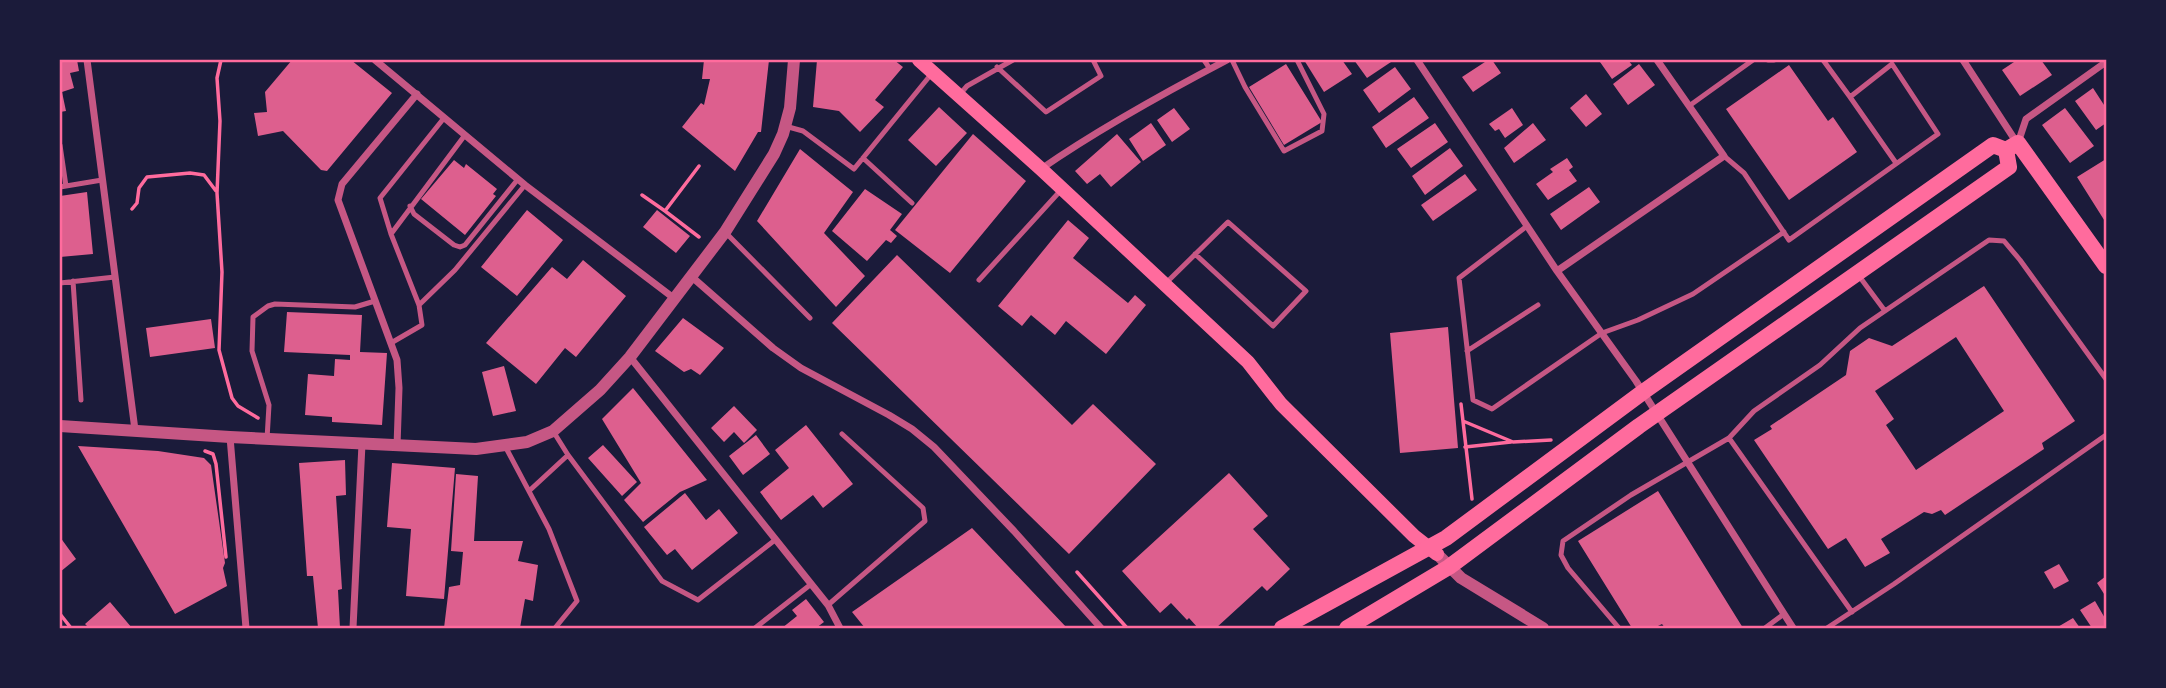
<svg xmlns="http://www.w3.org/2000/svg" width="2166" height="688" font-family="'Open Sans',sans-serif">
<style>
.building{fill:#dd5f8e;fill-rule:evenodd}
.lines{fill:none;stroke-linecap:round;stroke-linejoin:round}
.path{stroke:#ff6b9d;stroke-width:3.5}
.service{stroke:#c65784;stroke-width:5}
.minor{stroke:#c65784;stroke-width:7}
.tertiary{stroke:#c65784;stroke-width:12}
.secondary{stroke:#ff6b9d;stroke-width:14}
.primary{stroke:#ff6b9d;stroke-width:16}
.neatline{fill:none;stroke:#ff6b9d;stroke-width:2.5}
</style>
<rect width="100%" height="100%" fill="#1b1b3a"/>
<path class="building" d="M60,60H77L79,71L70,73L74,88L62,92L66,111L60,112Z
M292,60H351L392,93L327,171L321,170L283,131L258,136L254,113L267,112L265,92Z
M704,60H769L761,132H758L735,171L682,127L701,103L704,105L710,79H702Z
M817,60H894L903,67L875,100L884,107L860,132L839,111L813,107Z
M1304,60H1342L1352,74L1324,92Z
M1354,60H1394L1367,78Z
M1488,60H1492L1501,73L1473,92L1462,77Z
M1603,60H1628L1632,65L1612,79L1600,62Z
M2017,60H2041L2052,75L2020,96L2002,70Z
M1286,64L1322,122L1284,145L1249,87Z
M1639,64L1655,85L1628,105L1613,84Z
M1789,65L1828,121L1833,117L1857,152L1789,200L1726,109Z
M1395,67L1411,89L1379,113L1363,90Z
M2093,88L2106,108V123L2096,130L2075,101Z
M1586,94L1602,114L1586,127L1570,108Z
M1414,97L1429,118L1386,148L1372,127Z
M939,107L967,133L936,166L908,140Z
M1174,108L1190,129L1172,142L1157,120Z
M1512,108L1523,125L1505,138L1499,129L1495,131L1489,124Z
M2065,108L2094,146L2070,163L2042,125Z
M1151,123L1166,145L1143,161L1129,139Z
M1435,123L1448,142L1411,168L1397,149Z
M1533,123L1546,140L1514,163L1504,148Z
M973,134L1026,181L950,273L895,230Z
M1117,134L1141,162L1111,187L1100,174L1087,184L1075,171Z
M1450,148L1463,166L1425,195L1412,176Z
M800,149L853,192L824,233L865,276L836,307L757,221Z
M1567,158L1573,167L1569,170L1577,181L1548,200L1536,184L1553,172L1550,169Z
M2106,159V223L2077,177Z
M454,160L464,168L466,164L497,189L493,194L496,196L465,235L421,199Z
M1465,174L1477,190L1433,221L1421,205Z
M1589,187L1600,202L1561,230L1550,214Z
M865,189L902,214L890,230L897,236L891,243L886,240L867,261L832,231Z
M87,192L93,254L60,257V196Z
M527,210L563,240L517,296L481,267Z
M657,210L690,236L676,253L643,227Z
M1068,220L1089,238L1073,258L1128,303L1135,295L1146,305L1106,354L1066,321L1055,335L1031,315L1022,326L998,306Z
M897,255L1072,425L1093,404L1156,464L1069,554L832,323Z
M583,260L626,296L576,357L565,348L536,384L486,343L552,267L567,279Z
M1984,286L2075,421L2042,443L2044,449L1945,515L1941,510L1932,514L1924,512L1881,539L1890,553L1865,567L1846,538L1828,549L1754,440L1772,429L1770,426L1846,375L1850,351L1869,338L1892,346ZM1956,337L2004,411L1916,470L1886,425L1894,419L1875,391Z
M287,312L362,315L360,352L387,353L382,425L332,422V417L305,415L308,374L334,376L335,359L350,360V355L284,352Z
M683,318L724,348L700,375L691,369L684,372L655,351Z
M211,319L215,348L150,357L146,328Z
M1448,327L1458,448L1400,453L1390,333Z
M504,366L516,411L493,416L482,372Z
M633,388L707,480L680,492L643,522L624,500L641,483L602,419Z
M734,406L757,430L744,443L734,432L724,442L711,428Z
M806,425L853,484L823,508L813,495L781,520L760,492L789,468L775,450Z
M756,435L770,454L743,475L729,456Z
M603,445L637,482L622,496L588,458Z
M78,446L158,451L204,458L211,465L225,563L223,568L227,586L175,614Z
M345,460L346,495L336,496L342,589L338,590L340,628H318L313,576H307L299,463Z
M392,463L455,468L444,599L406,596L411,529L387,527Z
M1229,473L1268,516L1253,529L1290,569L1267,591L1262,586L1216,628H1198L1189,618L1187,620L1171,603L1160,613L1122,571Z
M456,474L478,476L474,541H523L518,561L538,565L533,601L525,599L520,628H444L449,587L460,585L463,552L451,551Z
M1658,491L1743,628H1665L1662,624L1654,628H1632L1578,541Z
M685,493L706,520L719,509L738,533L692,570L675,549L667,555L644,527Z
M972,528L1067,628H865L852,612Z
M60,537L76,559L60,572Z
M2059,564L2069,581L2054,589L2044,572Z
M2106,576V597L2097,583Z
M806,599L824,622L816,628H782L797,616L792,610Z
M2095,601L2106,620V628H2092L2080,610Z
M110,602L132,628H89L85,624Z
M2073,618L2080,628H2056Z"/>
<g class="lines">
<path class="path" d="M221,60L217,78L220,121L217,193L222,272L219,350L232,398L238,406L258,418
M642,195L665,211L699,166
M132,209L137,203L139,188L147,177L190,173L204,175L216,191
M665,211L699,237
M1461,404L1472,499
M1463,421L1513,442L1551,440
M1465,447L1511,442
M205,451L213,454L216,464L226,557
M1077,572L1127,628
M60,614L71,628"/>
<path class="service" d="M1204,60L1210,69
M1232,60L1245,87L1284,151L1322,131L1324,114L1297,60
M1768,60H1774
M1823,60L1850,97
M997,67L1046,112L1101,76L1093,60
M961,93L967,86L1013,60
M1689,106L1753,60
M785,126L803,131L854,169L933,72
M60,145L66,186
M1724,156L1744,173L1789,240L1938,134L1892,64L1850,97L1896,163
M863,158L912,203
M60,187L102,180
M410,206L414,214L454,245L460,247L465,245L518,179
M1527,226L1459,278L1473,400L1492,409L1602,333L1638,320L1693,294L1784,232
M726,233L810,318
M391,234L465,135
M1859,276L1885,311
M979,280L1062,189
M73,281L81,400
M60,283L115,277
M1166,283L1228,222L1306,291L1273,326L1195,254
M419,305L455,270L525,185
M391,343L422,325L419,305L391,234L380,198L444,118
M1467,351L1538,305
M553,431L568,455L662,581L698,600L775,540
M1729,438L1852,612
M267,439L269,405L252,351L253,317L268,306L275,304L355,307L375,301
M505,446L549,529L577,601L555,628
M529,491L568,455
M828,605L925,521L923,508L842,434
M755,628L810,585
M1619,628L1568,568L1561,555L1563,541L1631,495L1729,438L1754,411L1820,365L1860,328L1989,240L2004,241L2020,260L2106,379
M1765,628L1784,614
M1827,628L1894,584L2106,435"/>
<path class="minor" d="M87,60L135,430
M375,60L525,185L675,299
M1417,60L1557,271L1636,381L1793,628
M1963,60L2017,143
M2018,143L2026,119L2106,62
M1041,169C1100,128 1164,93 1227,60
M1557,271L1724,156L1657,60
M692,277L773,348L801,368L889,415L912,429L934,447L1014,531L1101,628
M630,357L828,605L840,628
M230,437L246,628
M397,446L399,388L397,360L338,200L342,184L417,94
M353,628L362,444"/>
<path class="tertiary" d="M60,426L230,437L476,449L527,442L553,431L600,390L630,357L725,232L774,154L783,134L790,108L794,60
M1437,554L1461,578L1543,628"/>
<path class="secondary" d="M919,60L1041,169L1248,362L1281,404L1414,536L1437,554"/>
<path class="primary" d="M2006,150L2018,143L2106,266
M1282,628L1446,538L1643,392L1993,145L2006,150
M1347,628L1449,567L1639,426L2009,167L2006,150"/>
</g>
<rect width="2166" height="688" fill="none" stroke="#1b1b3a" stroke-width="122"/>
<rect x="61" y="61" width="2044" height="566" class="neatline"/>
</svg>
